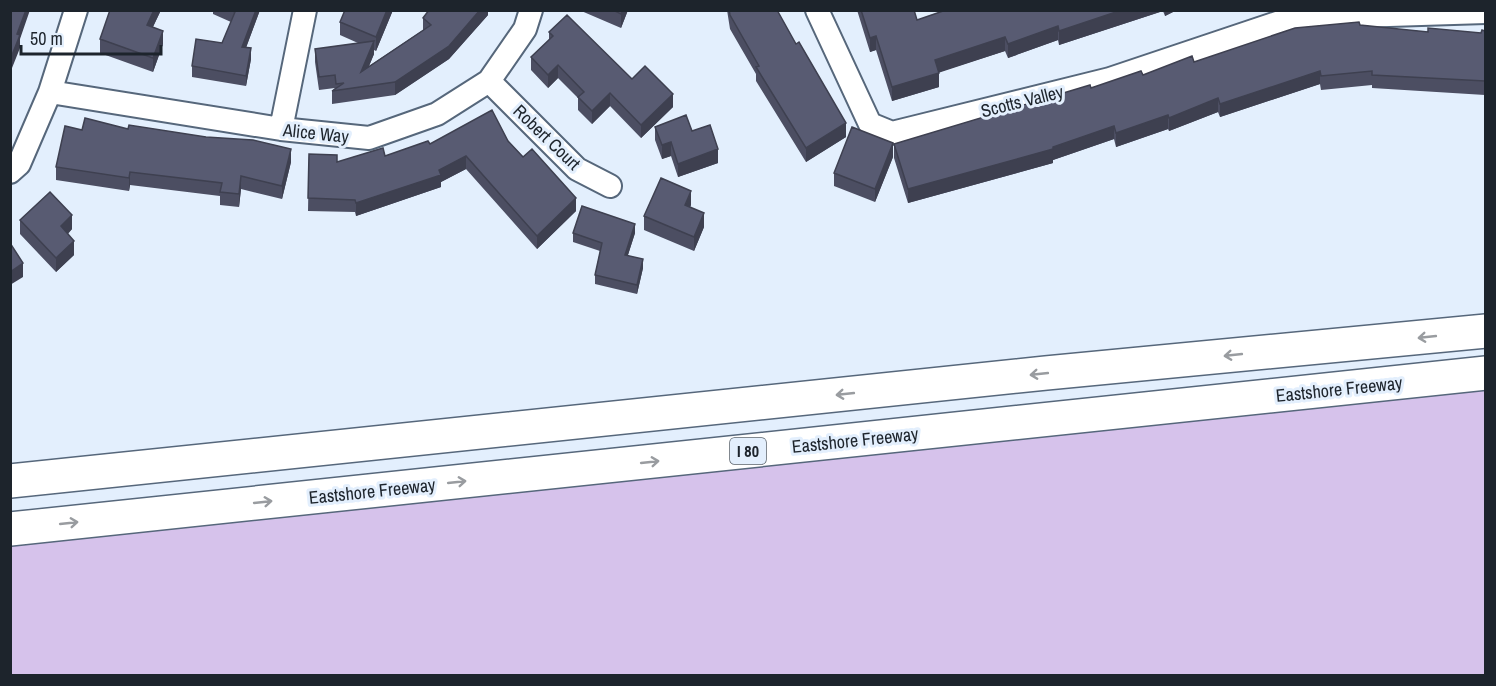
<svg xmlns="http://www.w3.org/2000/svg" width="1496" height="686" font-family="'Archivo Narrow',sans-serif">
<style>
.green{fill:#d6c2eb}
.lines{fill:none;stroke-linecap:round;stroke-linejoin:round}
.street-casing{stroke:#56677b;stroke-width:26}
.highway-casing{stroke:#56677b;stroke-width:36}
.street{stroke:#fff;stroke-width:22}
.highway{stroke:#fff;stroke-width:33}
.wall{fill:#4c4e62}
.shaded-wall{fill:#3e4050}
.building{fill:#585b72;stroke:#3e4050;stroke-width:1.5}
.oneway{stroke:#999ca0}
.labels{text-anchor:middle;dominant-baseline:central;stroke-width:6;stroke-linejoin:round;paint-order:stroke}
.shield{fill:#e3effd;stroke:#58616b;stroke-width:1.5}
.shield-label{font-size:16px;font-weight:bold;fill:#1d242c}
.street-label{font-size:18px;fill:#1d242c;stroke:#e3effd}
</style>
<rect width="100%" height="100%" fill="#e3effd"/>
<path class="green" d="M1485,373V675H11L10,529Z"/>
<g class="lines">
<defs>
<path id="street" d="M817,10L870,124L892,133L1110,79L1292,18L1486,12
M489,81L577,169L610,186
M50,92L281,129L369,138L437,114L489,81L525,29L531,10
M281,129L305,10
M10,172L19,164L50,92L76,10"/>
<path id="highway" d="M10,481L1046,373L1486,331
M10,529L1486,373"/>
</defs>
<use href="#street" class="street-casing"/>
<use href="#highway" class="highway-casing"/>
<use href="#street" class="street"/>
<use href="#highway" class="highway"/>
</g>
<path class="wall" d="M161,10L153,27L163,44L153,72L100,53V39Z
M213,10H260L246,48L251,59L246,86L192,77V66L222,43L231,22L213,14Z
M393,10L376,51L374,50V54L369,66L423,30V18L488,10V15L449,59L395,95L332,104V91L335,88L319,90L315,62V49L358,43L340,35V22Z
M579,10H628L621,28Z
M727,10H777L846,137L806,162L756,81V74L730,29Z
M857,10H914L917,20L946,10H1177L1165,16L1163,11L1059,45L1058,40L1008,58L1005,51L939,72V87L892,101L876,50L870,52Z
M1360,25L1428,32L1481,33L1485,31V95L1372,88V85L1321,90L1320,84L1220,117L1218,112L1169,131L1168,129L1116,147L1114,139L1053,160V163L908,203L894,158V144L1091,88L1194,62Z
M549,32L632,79L673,107L641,138L610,106L592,124L578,110V98L558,78L548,88L531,70V57L549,40Z
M655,127L692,131L718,163L678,177L671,156L662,159L655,140Z
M128,129L291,162L282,199L241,189L239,207L220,205V196L130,185L129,191L56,180V167L82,130Z
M508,141L576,211L537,249L466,169L441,182V187L356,216L355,212L308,211L309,154L337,162L385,156L430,144Z
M893,157L875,202L834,186V173Z
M691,205L690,207L704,227L694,251L644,230V216Z
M20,220L72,229L68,234L74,255L56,272L20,234Z
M573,233H635L628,255L643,268L637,294L595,284V275L600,251L573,242Z"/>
<path class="shaded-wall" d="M26,10H30L20,39V48L10,73V60L17,34Z
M154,10H161L147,39V25Z
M256,10H260L242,58V47Z
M387,10H393L376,51V37Z
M480,10H488V15L449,59L395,95V82Z
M622,10H628L621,28V14Z
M1122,10L1163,11L1059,45V31Z
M1165,10H1177L1165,16Z
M1058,26V40L1008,58V44Z
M163,31V44L153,72V58Z
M876,36V50L870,52V38Z
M1005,37V51L935,74V60Z
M374,41V54L361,85V72Z
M251,48V59L246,86V76Z
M558,65V78L548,88V75Z
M1320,71V84L1220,117V104Z
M939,73V87L892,101V87Z
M610,93V106L592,124V111Z
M673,94V107L641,138V125Z
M1218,98V112L1169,131V118Z
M1168,115V129L1116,147V133Z
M846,123V137L806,162V148Z
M1114,126V139L1053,160V163L908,203V189L1053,147Z
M671,142V156L662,159V145Z
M893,143V157L875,202V189Z
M291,149V162L282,199V186Z
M718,149V163L678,177V164Z
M466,156V169L441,182V187L356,216V203L439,170Z
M130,172V185L129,191V178Z
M241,176V189L239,207V194Z
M691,191V205L685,219V205Z
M576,198V211L537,249V236Z
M704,213V227L694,251V237Z
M72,215V229L61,240V226Z
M635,224V233L625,264V255Z
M74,241V255L56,272V258Z
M643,259V268L637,294V285Z
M23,263V277L10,285V272Z"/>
<path class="building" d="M10,10H26L17,34L20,35L10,60Z
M110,10H154L147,25L163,31L153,58L100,39Z
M230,10H256L242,47L251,48L246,76L192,66L196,39L222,43L235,12Z
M345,10H387L376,37L340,22Z
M429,10H480L449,46L395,82L332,91L344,83L336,84L335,75L319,77L315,49L374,41L361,72L431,25L423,18Z
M613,10H622L621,14Z
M729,10H777L796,44L799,42L846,123L806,148L756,67L759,66L730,15Z
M861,10H914L917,20L946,10H1122L1059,31L1058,26L1008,44L1005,37L935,60L939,73L892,87L876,36L870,38Z
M567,15L632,79L645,66L673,94L641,125L610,93L592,111L578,97L584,92L558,65L548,75L531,57L553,36L549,32Z
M1359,22L1360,25L1428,32V28L1481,33L1482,30L1485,31V81L1372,75V71L1321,76L1320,71L1220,104L1218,98L1169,118L1168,115L1116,133L1114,126L1053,147V149L908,189L894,144L1090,85L1091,88L1141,71L1143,75L1192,56L1194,62L1295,28Z
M492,110L508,141L523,157L532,149L576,198L537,236L466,156L439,170L441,175L356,203L355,200L308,198L309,154L337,155V162L383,148L385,156L428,141L430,144Z
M686,115L692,131L710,125L718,149L678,164L671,142L662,145L655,127Z
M85,118L128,129L129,125L206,137L253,140L291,149L282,186L241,176L239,194L220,192L222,183L130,172L129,178L56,167L65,126L82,130Z
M852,127L893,143L875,189L834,173Z
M661,178L691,191L685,205L704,213L694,237L644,216Z
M50,192L72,215L61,226L74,241L56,258L20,220Z
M582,206L635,224L625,255L643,259L637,285L595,275L602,243L573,233Z
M10,243L23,263L10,272Z"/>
<defs><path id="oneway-shaft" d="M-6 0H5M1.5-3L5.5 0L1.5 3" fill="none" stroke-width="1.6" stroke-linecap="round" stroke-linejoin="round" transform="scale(1.5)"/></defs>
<g class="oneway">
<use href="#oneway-shaft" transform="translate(1427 337) rotate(174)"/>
<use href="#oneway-shaft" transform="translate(1233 355) rotate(174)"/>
<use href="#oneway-shaft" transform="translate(1039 374) rotate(174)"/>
<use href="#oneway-shaft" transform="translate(845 394) rotate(174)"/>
<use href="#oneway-shaft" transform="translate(650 462) rotate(-6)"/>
<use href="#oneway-shaft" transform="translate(457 482) rotate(-6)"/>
<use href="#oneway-shaft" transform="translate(263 502) rotate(-6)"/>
<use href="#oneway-shaft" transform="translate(69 523) rotate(-6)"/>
</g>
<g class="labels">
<rect class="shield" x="730" y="438" width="36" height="26" rx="4.5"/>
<g class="shield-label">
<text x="748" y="451">I 80</text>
</g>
<g class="street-label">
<text transform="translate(1022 101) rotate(-14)">Scotts Valley</text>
<text transform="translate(316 133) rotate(6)">Alice Way</text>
<text transform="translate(547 137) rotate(44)">Robert Court</text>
<text transform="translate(1339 389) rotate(-6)">Eastshore Freeway</text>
<text transform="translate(855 440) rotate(-6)">Eastshore Freeway</text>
<text transform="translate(372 491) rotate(-6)">Eastshore Freeway</text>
</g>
</g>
<rect width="1496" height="686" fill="none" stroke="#1d242c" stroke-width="24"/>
<path d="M21 45v9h140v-9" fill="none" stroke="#1d242c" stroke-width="3"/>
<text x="30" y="45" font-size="18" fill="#1d242c" stroke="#e3effd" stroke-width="4.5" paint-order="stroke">50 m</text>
</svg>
